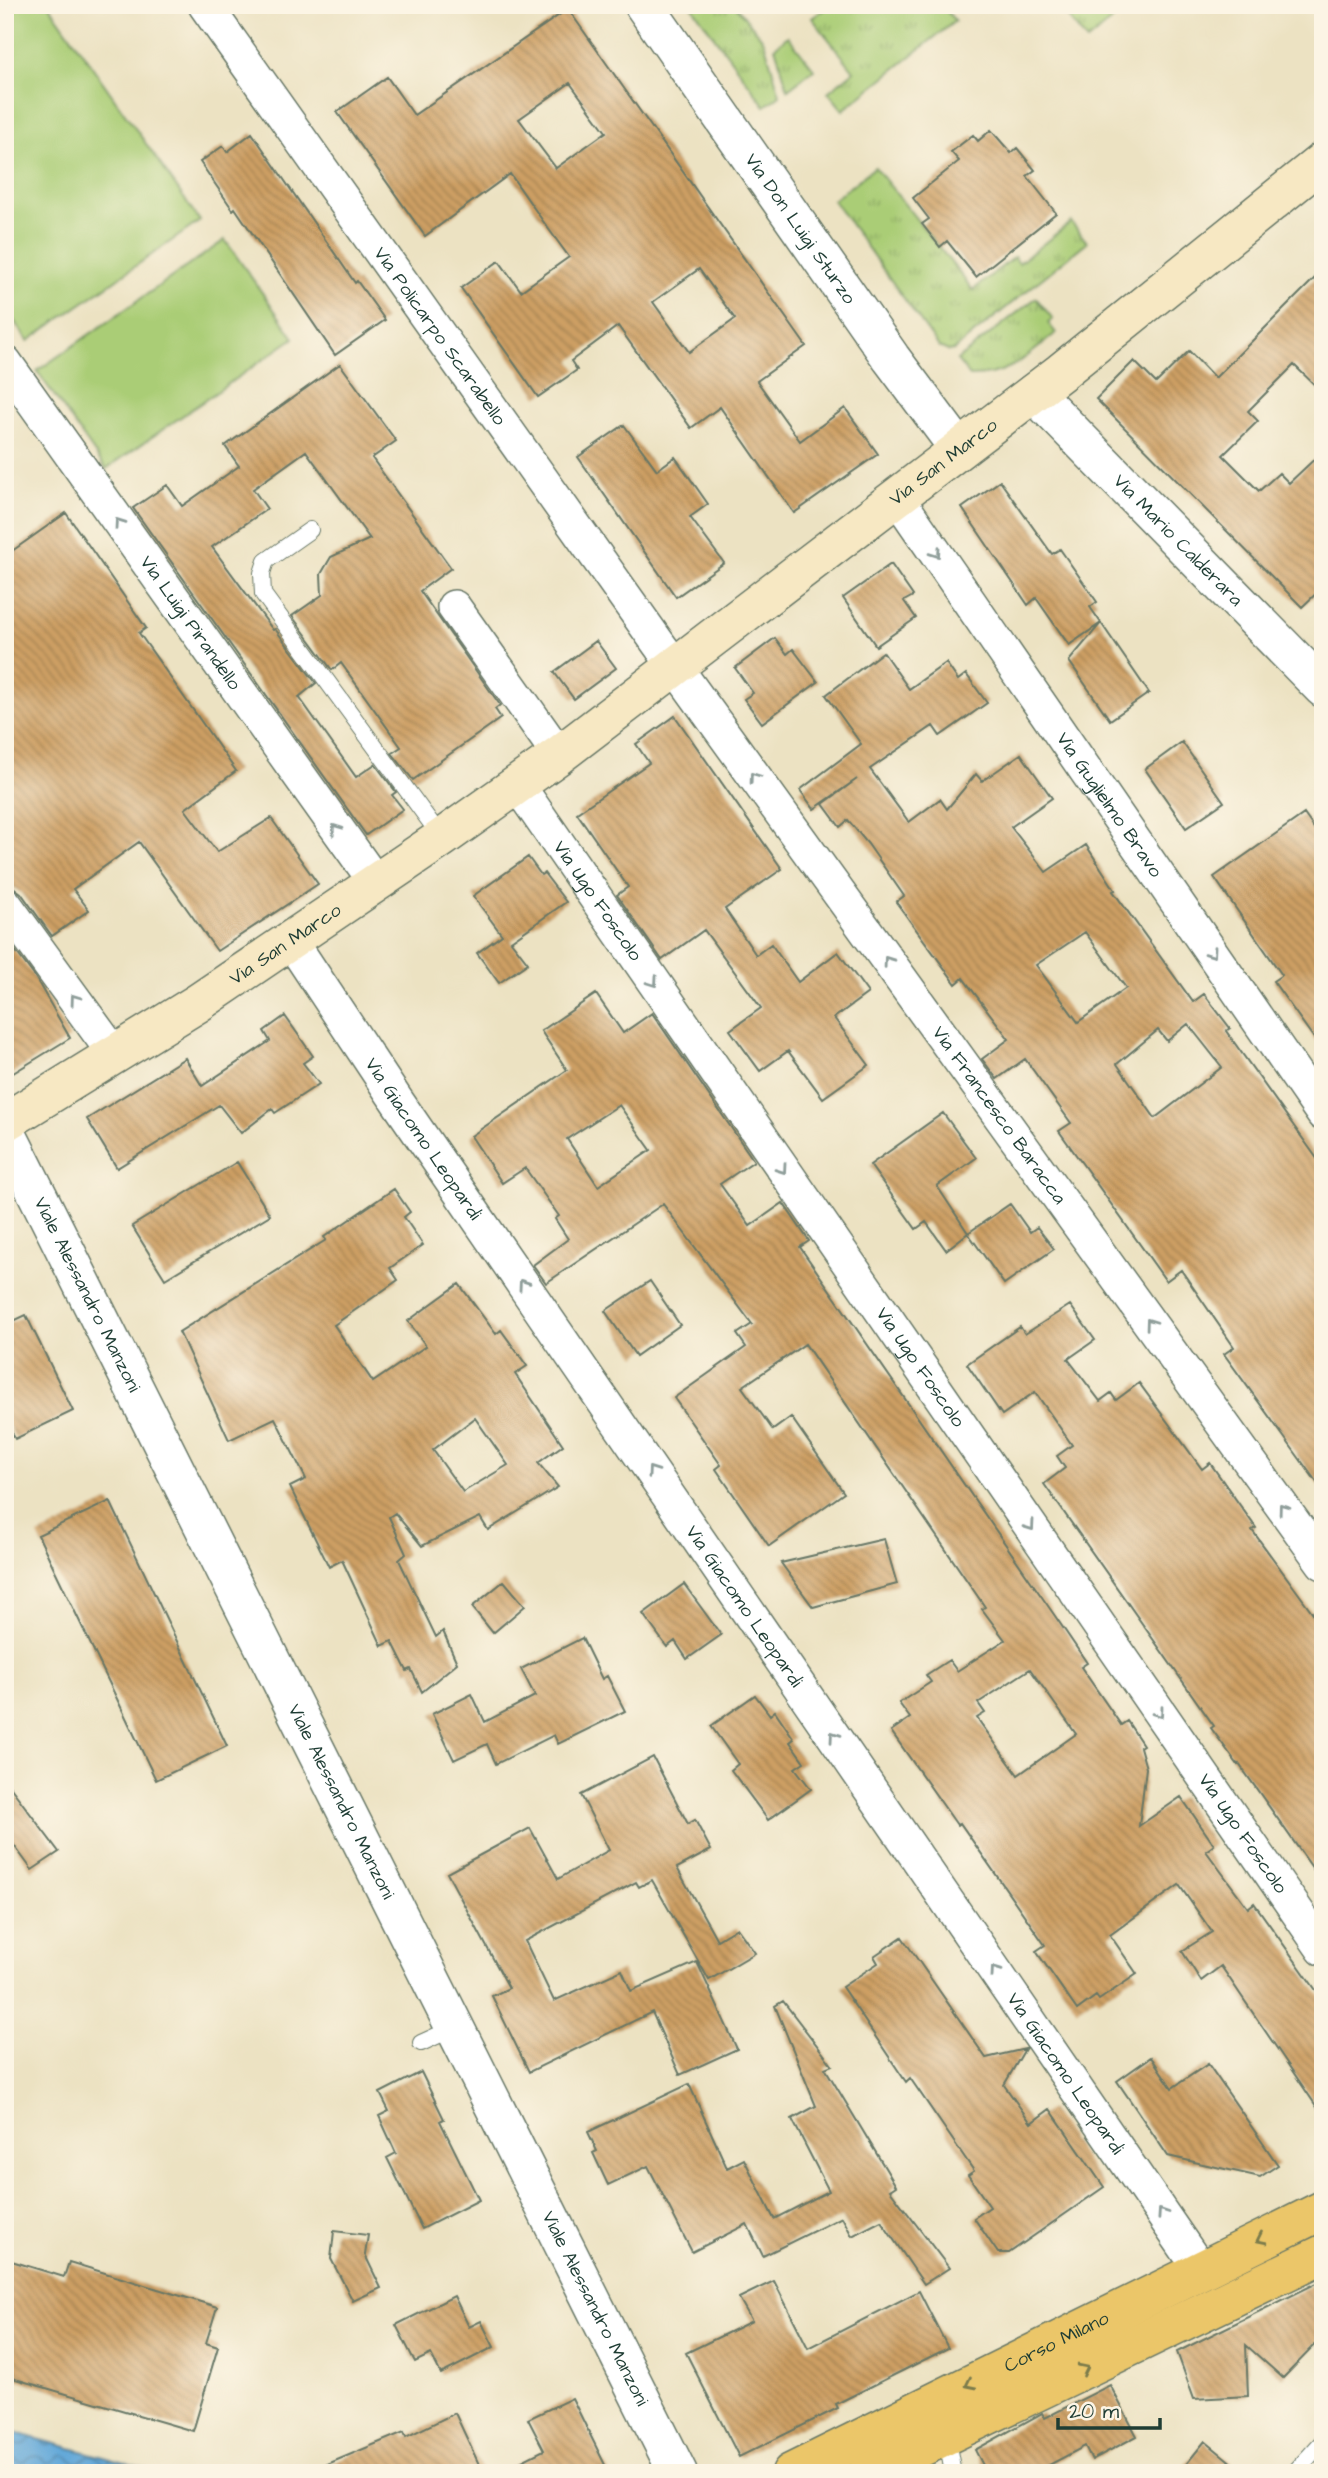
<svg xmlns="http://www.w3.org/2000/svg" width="1328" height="2478" font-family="'Architects Daughter',sans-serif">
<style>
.grass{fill:url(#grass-tufts);stroke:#648555;stroke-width:2}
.pitch{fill:#aacd76;stroke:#648555;stroke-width:2}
.water{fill:url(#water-waves);stroke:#427386;stroke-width:2}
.building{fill:url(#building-back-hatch);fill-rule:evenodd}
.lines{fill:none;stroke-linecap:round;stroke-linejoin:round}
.service-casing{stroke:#677766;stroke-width:18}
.minor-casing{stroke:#677766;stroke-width:36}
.tertiary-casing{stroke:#677766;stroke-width:41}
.secondary-casing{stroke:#677766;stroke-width:41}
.primary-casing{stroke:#677766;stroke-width:41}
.service{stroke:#fff;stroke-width:16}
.minor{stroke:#fff;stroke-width:33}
.tertiary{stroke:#fff;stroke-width:38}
.secondary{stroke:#f7e8c3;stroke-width:38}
.primary{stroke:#ebc669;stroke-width:38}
.oneway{stroke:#8f9e9a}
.oneway2{stroke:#7b7b4c}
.labels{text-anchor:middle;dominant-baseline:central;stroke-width:5;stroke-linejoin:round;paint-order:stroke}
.street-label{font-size:19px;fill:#1f3d34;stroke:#fcf5e5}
</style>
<defs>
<pattern id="grass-tufts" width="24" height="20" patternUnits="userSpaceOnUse" patternTransform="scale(1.75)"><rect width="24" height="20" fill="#aacd76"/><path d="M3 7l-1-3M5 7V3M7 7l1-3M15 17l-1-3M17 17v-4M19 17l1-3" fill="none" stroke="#8aa862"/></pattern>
<pattern id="water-waves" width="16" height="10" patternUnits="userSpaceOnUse" patternTransform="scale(1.75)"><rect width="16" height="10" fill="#64a9d9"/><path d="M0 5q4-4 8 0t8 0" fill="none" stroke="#528bb1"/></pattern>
<pattern id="building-back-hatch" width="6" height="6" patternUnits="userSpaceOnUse" patternTransform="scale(1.75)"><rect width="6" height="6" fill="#cd9f63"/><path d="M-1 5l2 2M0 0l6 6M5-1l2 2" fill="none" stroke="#a68352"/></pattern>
</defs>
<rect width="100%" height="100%" fill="#fcf5e5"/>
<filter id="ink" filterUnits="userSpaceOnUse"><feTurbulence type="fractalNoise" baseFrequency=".0143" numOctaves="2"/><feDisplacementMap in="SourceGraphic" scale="14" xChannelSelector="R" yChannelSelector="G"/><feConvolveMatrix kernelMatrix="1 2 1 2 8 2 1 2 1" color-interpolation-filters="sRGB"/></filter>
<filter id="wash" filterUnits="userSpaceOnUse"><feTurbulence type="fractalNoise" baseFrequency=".00686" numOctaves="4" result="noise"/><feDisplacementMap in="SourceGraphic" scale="28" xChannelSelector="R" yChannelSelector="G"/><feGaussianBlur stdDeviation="1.57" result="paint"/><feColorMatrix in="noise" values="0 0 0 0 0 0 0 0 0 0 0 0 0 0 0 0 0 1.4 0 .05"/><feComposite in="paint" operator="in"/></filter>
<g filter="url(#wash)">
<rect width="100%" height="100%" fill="#ece2c2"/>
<path class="grass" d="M691,5H735L764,41L780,95L765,106Z
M830,5H942L955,21L843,110L828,92L854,71L812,18Z
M1058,5H1131L1087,41Z
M788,36L814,69L788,89L775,47Z
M875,167L973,290L1014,257L1019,263L1071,222L1087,242L954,350L948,351L939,347L833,200Z
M1036,298L1053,319L1048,323L1056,333C1027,356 1010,376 970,376L957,360Z"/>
<path class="pitch" d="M5,5H49L200,221L28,341L5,308Z
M225,240L294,338L106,469L37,371Z"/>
<path class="water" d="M5,2430L162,2473H5Z"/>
<g id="blocks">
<path class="building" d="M568,9L806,346L757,381L800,441L845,408L878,454L794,513L720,407L691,428L618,326L571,361L577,370L538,397L461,288L499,261L521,291L569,257L545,224L510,174L425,236L337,112L387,77L414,115ZM570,83L606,132L556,168L519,119ZM699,269L735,319L689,352L653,302Z
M991,130L1011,153L1017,148L1035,170L1027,176L1056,213L976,277L947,241L940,247L922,224L929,219L913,198L959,161L951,152L973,135L978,141Z
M252,133L355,283L357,281L385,320L335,355L235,208L233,210L200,162L223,146L227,152Z
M1323,270V393L1294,365L1248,411L1258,421L1223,455L1259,491L1279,473L1289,483L1323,451V587L1302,607L1096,399L1134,361L1156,383L1189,351L1215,378Z
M340,364L396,441L372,458L451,568L420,591L500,705L495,709L501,718L413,780L392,753L401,747L341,663L332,670L292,616L322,595L321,574L331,557L370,539L306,451L253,489L267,509L212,547L273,630L275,629L316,683L299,697L356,777L375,764L396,792L392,795L403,809L366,835L133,508L167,485L182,506L239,466L225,446Z
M624,425L657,470L675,457L708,504L690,517L724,563L676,597L578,457Z
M1000,481L1052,554L1060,549L1097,602L1090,607L1101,623L1069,645L1036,598L1028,605L962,508Z
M66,513L146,628L139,633L236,771L185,809L217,852L271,818L318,884L217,951L139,842L73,889L89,910L52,936L21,893L13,887L5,885V556Z
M891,564L913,596L904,601L916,618L876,646L843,598Z
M1101,623L1149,693L1110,720L1069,661Z
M775,638L787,654L793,649L818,682L762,723L744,699L753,693L735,668Z
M596,641L616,668L574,699L554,672Z
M883,652L909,689L946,663L958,680L966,674L987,703L940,736L933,726L870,769L909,822L940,799L947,809L976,774L982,781L1021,754L1052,798L1011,827L1046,872L1086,845L1115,890L1113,891L1193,1002L1204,994L1230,1028L1226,1031L1323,1167V1491L1224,1354L1234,1347L1181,1270L1166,1281L1059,1131L1071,1123L1025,1059L997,1079L982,1059L1009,1039L963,978L956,984L896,902L904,896L868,844L848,820L840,827L823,804L857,779L814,809L800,790L861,744L826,695ZM1085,932L1126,988L1078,1022L1036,965ZM1188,1024L1222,1067L1155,1118L1117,1064L1158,1030L1167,1041Z
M675,716L782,869L725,909L756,955L771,944L798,982L838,952L868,993L834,1018L869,1065L823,1098L788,1051L760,1071L730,1030L761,1008L704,930L662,960L617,895L628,887L577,813L649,763L636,744Z
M1182,742L1224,802L1186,828L1145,769Z
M1304,814L1323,841V1051L1273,981L1282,975L1214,877Z
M528,857L541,875L544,873L566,902L511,941L528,963L499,983L477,953L502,935L473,896Z
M5,937L35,977L70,1038L5,1078Z
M596,994L623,1033L652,1013L754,1161L720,1184L750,1226L783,1203L809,1241L800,1247L1055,1616L1087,1663L1081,1667L1121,1725L1127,1721L1143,1745L1140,1747L1146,1768L1139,1826L1181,1797L1214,1845L1206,1851L1248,1908L1254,1903L1323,2000V2116L1221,1966L1201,1981L1182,1951L1212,1932L1179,1885L1110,1935L1137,1974L1099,2000L1096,1996L1077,2010L1036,1951L1045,1945L960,1823L957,1825L891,1731L910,1718L899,1703L931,1682L926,1675L949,1660L957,1671L1005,1640L982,1609L985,1607L805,1344L742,1387L773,1430L791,1417L844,1493L769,1546L716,1469L721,1465L674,1398L746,1347L737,1334L752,1324L663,1204L546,1283L533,1265L568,1239L555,1219L559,1216L525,1168L502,1183L471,1136L567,1070L541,1031ZM619,1105L651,1150L598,1186L567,1139ZM1030,1669L1076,1734L1018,1775L977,1718L985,1713L978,1703Z
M285,1016L313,1056L303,1063L319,1084L275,1113L272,1109L241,1133L219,1105L117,1168L87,1119L185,1058L202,1086L270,1041L264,1031Z
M943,1113L976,1158L937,1186L968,1233L946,1250L926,1222L916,1229L870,1165Z
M237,1162L270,1215L165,1279L132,1226Z
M394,1189L410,1212L404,1217L423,1245L390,1268L398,1280L334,1325L373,1382L426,1346L408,1321L459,1284L496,1334L501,1330L527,1366L515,1374L563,1445L538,1463L558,1487L488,1530L480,1517L422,1546L395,1513L389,1517L406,1554L399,1560L436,1637L443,1631L457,1663L422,1692L411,1669L407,1671L392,1641L382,1646L342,1560L329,1567L290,1487L306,1479L275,1418L229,1440L179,1332L326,1240L324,1237ZM475,1418L508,1465L463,1492L433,1450Z
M1010,1204L1030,1232L1037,1227L1054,1249L1004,1284L968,1233Z
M650,1281L680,1325L636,1356L605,1311Z
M1070,1305L1095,1340L1068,1359L1100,1401L1111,1393L1116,1400L1139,1383L1202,1469L1210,1463L1256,1528L1252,1530L1323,1627V1883L1239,1764L1238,1765L1211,1728L1214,1726L1044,1484L1065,1468L1057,1456L1072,1445L1035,1392L1002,1415L967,1364L1020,1327L1025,1334Z
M26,1315L73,1411L15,1439L5,1418V1325Z
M110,1501L227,1746L156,1780L38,1535Z
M884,1539L897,1584L813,1607L781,1563Z
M504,1581L525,1606L493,1633L472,1607Z
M684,1584L721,1635L687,1659L675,1641L667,1647L643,1614Z
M582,1638L602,1679L607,1676L625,1711L558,1744L554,1735L496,1764L487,1744L454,1760L432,1714L472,1694L485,1722L535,1696L521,1669Z
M755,1695L770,1715L775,1711L794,1739L790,1742L804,1762L795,1768L811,1789L768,1820L731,1770L738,1764L711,1726Z
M653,1757L688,1824L695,1820L711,1850L677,1868L717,1940L737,1928L755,1953L709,1980L652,1880L639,1887L636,1882L525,1941L554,2001L622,1970L631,1991L697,1962L737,2049L680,2075L652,2012L529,2072L492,1996L509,1988L447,1873L530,1828L558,1879L609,1850L581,1795Z
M5,1780L59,1852L32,1870L5,1833Z
M902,1937L986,2058L1025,2049L1004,2085L1031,2123L1050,2109L1104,2187L1009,2253H998L974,2218L990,2207L968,2175L974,2171L910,2078L906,2082L842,1987L878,1963L874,1956Z
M783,2001L832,2065L825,2068L896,2186L890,2190L949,2268L924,2284L881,2221L852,2236L842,2217L763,2256L747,2224L692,2252L648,2166L608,2185L593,2153L597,2151L588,2132L689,2084L727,2168L744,2159L774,2219L829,2191L792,2119L816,2106L775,2006Z
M1151,2057L1172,2088L1208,2064L1278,2165L1260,2177L1168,2156L1117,2081Z
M421,2072L444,2119L440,2121L479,2200L422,2229L387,2158L396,2153L379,2116L389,2111L380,2093Z
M334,2231L368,2235L365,2255L381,2288L353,2301L331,2259Z
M5,2259L64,2277L69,2262L217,2307L206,2343L218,2347L193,2431L5,2376Z
M1323,2280V2341L1315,2345L1283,2378L1246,2345L1248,2396L1194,2399L1177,2352Z
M774,2281L808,2348L919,2291L948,2348L836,2404L838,2408L739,2457L686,2353L752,2321L739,2298Z
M454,2296L469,2327L481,2321L494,2347L441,2374L431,2354L415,2362L396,2325Z
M1110,2385L1137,2436L1092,2460L1085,2446L1034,2473H987L975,2450L1042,2413L1045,2418Z
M572,2398L609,2473H498L544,2450L528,2419Z
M455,2413L483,2473H306L404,2432L406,2437Z
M1205,2441L1244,2473H1179Z"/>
</g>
</g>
<g filter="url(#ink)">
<use href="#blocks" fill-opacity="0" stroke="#677766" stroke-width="2"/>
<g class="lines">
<defs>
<path id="service" d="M310,530L266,561L262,573L263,594L442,838
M421,2043L454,2028
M946,2435L953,2473
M1294,2473L1323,2441"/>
<g id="minor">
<path id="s1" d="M205,5L658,643L1323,1563"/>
<path id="s2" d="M5,362L376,883"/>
<path id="s3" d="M897,497L1323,1114"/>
<path d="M454,607L559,755"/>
<path id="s4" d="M517,784L1323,1949"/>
<path d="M5,904L115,1055"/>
<path id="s5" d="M291,941L397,1101L1200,2269"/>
</g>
<g id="tertiary">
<path id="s6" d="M644,5L891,358L959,449"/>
<path id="s7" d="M1034,393L1323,688"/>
<path id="s8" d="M5,1130L678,2473"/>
</g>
<g id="secondary">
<path id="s9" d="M5,1122L198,1003L442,838L559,755L1061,372L1323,161"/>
</g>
<g id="primary">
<path id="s10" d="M791,2473L1323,2210"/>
<path d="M868,2473L1323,2254"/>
</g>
</defs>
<use href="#service" class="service-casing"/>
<use href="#minor" class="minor-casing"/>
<use href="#tertiary" class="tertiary-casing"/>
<use href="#secondary" class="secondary-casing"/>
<use href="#primary" class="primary-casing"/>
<use href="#service" class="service"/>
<use href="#minor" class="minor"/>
<use href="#tertiary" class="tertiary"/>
<use href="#secondary" class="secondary"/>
<use href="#primary" class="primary"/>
</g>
<defs><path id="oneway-chevron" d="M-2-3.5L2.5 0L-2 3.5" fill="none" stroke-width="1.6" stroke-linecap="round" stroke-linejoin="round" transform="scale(1.75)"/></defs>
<g class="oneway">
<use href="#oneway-chevron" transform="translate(119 523) rotate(-125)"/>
<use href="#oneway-chevron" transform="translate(936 553) rotate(55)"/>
<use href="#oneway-chevron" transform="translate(754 777) rotate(-126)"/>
<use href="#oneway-chevron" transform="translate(336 829) rotate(-126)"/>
<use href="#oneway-chevron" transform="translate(1212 953) rotate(55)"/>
<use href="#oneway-chevron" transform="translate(888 961) rotate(-126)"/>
<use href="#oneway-chevron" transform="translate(653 982) rotate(55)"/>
<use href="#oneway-chevron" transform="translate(75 999) rotate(-126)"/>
<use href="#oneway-chevron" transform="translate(782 1169) rotate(55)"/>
<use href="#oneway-chevron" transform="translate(523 1284) rotate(-125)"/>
<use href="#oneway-chevron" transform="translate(1150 1323) rotate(-126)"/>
<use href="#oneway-chevron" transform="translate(652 1471) rotate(-125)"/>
<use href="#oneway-chevron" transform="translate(1283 1508) rotate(-126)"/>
<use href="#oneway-chevron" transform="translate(1030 1526) rotate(55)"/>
<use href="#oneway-chevron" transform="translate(1159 1713) rotate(55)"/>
<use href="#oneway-chevron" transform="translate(834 1736) rotate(-125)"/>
<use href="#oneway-chevron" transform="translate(995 1971) rotate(-125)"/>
<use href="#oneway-chevron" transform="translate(1162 2213) rotate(-124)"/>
</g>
<g class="oneway2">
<use href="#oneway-chevron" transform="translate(1261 2239) rotate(154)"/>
<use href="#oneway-chevron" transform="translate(1084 2369) rotate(-26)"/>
<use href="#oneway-chevron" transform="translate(970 2384) rotate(154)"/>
</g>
</g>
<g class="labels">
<g class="street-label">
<text stroke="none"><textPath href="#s6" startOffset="273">Via Don Luigi Sturzo</textPath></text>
<text stroke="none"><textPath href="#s1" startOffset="406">Via Policarpo Scarabello</textPath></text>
<text stroke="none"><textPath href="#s9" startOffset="1148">Via San Marco</textPath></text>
<text stroke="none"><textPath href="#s7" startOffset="206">Via Mario Calderara</textPath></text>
<text stroke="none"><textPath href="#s2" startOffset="320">Via Luigi Pirandello</textPath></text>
<text stroke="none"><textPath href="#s3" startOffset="374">Via Guglielmo Bravo</textPath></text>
<text stroke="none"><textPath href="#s4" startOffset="142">Via Ugo Foscolo</textPath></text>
<text stroke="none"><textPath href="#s9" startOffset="332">Via San Marco</textPath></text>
<text stroke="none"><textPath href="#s1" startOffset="1365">Via Francesco Baracca</textPath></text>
<text stroke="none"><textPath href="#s5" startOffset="238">Via Giacomo Leopardi</textPath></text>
<text stroke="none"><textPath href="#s8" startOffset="184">Viale Alessandro Manzoni</textPath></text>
<text stroke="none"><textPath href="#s4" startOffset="709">Via Ugo Foscolo</textPath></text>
<text stroke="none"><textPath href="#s5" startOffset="805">Via Giacomo Leopardi</textPath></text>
<text stroke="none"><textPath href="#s8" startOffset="751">Viale Alessandro Manzoni</textPath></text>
<text stroke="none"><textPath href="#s4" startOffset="1276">Via Ugo Foscolo</textPath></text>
<text stroke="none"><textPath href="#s5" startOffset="1372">Via Giacomo Leopardi</textPath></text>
<text stroke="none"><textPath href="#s8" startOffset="1318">Viale Alessandro Manzoni</textPath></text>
<text stroke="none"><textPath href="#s10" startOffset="296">Corso Milano</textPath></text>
</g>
</g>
<rect width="1328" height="2478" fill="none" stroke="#fcf5e5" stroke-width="28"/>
<path d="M1058 2418v10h102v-10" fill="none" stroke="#1f3d34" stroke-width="3.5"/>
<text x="1069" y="2418" font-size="21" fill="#1f3d34" stroke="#fcf5e5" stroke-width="5" paint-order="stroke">20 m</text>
</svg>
